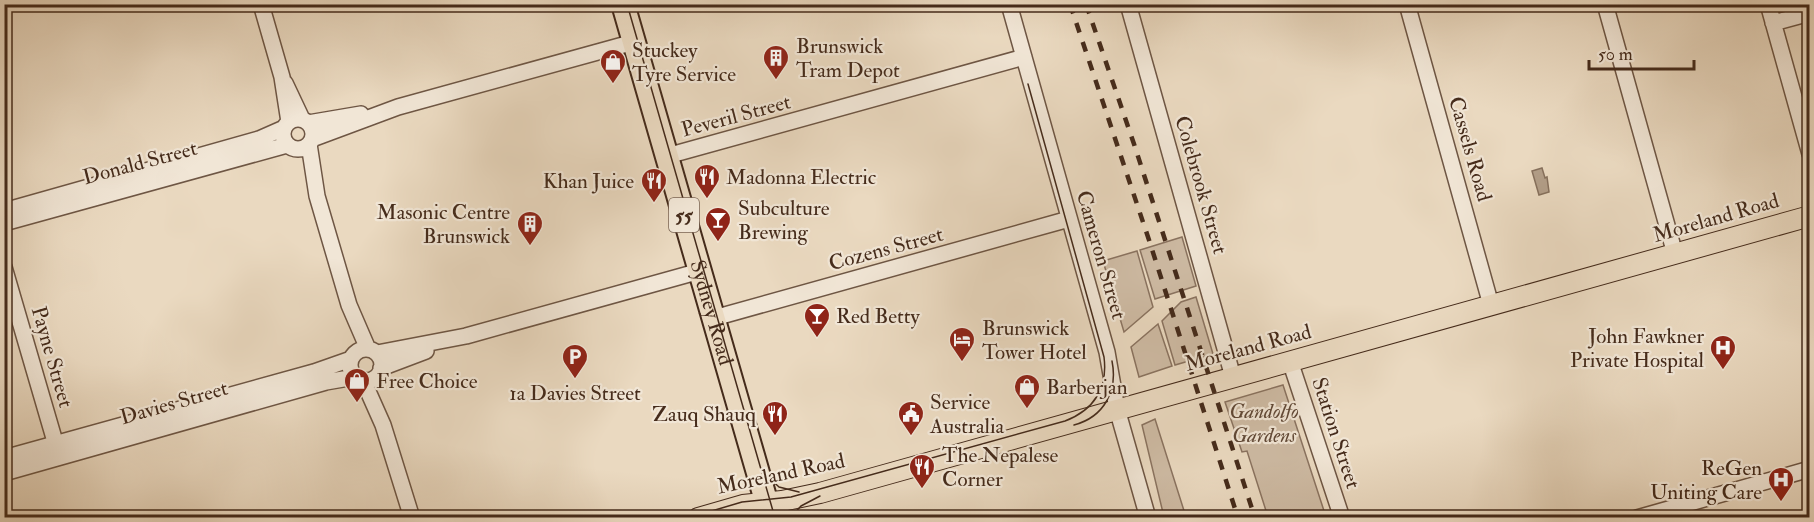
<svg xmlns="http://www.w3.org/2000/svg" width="1814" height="522" font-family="'IM FELL Double Pica',serif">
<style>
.green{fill:#cebba4;stroke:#8a7360;stroke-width:1.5}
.water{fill:#b29e88;stroke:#86705c;stroke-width:1.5}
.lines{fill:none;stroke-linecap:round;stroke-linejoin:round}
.minor-casing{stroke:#6e5644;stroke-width:18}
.major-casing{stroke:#452b1b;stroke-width:22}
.highway-casing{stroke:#452b1b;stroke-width:26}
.minor{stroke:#f1e6d6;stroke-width:15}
.major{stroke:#ead9c0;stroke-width:20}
.highway{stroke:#ead9c0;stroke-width:22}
.tram{stroke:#452b1b;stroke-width:1.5}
.rail{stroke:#452b1b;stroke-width:4.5;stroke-dasharray:10 10;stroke-linecap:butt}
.labels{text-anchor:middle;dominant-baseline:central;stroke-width:4.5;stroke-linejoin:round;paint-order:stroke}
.shield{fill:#f1e6d6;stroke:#796353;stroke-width:1.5}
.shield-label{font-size:20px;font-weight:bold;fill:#452b1b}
.poi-label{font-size:21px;fill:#452b1b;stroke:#f1e6d6;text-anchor:start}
.street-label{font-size:21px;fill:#452b1b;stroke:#f1e6d6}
.park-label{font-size:21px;font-style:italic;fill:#604836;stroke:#f1e6d6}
</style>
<rect width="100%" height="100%" fill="#ead9c0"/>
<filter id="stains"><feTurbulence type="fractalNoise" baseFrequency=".00333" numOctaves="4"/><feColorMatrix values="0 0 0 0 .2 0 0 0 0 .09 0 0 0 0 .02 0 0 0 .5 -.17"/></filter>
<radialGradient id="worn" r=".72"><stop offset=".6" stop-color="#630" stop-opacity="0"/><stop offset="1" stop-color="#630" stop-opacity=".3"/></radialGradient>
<path class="green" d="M1182,237L1196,286L1155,299L1140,250Z
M1137,251L1153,307L1124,332L1103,261Z
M1196,297L1213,354L1175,365L1162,321L1181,302Z
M1158,324L1172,366L1139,377L1131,347Z
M1283,385L1326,517H1268L1247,451L1242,452L1225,402Z
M1155,419L1186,517H1164L1142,425Z"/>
<path class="water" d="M1542,168L1545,178L1547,177L1549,192L1539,195L1532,171Z"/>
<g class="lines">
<defs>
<path id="minor" d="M261,4L282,77L289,122
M1009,4L1107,352L1117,409L1148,518
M1128,4L1233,377
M1407,4L1491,305
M1605,4L1675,254
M1768,4L1810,154
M1773,23L1810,13
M285,83L302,119
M283 134a15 15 0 1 1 30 0a15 15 0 1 1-30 0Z
M308,123L361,114
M312,139L398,107L634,42
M309,144L317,196L349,305L368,349
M667,156L1024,57
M4,211L259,139L284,128
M4,223L287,145
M4,267L58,452
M714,318L1069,219
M350 365a16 16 0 1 1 32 0a16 16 0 1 1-32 0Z
M377,353L466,336L700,271
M1290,361L1342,518
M381,368L426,351
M363,380L383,425L412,518
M4,458L314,372L351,359
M4,473L326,382L355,377
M1637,518L1810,469"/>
<path id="major" d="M698,518L743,505L782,501L820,493L1810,216"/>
<g id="highway">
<path id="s1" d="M623,4L771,518"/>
</g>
</defs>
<use href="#minor" class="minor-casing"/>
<use href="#major" class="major-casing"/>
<use href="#highway" class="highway-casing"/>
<use href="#minor" class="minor"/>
<use href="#major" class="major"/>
<use href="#highway" class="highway"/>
<path class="tram" d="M627,4L775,518
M1074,425C1104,417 1118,391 1112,361
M764,473L779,487L799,492
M688,518L742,502L791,497L1065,421C1094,410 1108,388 1104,357L1028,84
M790,518L801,506L820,496"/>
<path class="rail" d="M1070,4L1149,240L1238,518
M1086,4L1134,144L1255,518"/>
</g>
<defs>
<symbol id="building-pin" viewBox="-11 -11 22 30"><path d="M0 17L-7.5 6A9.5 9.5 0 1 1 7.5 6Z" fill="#8f2418" stroke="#f1e6d6"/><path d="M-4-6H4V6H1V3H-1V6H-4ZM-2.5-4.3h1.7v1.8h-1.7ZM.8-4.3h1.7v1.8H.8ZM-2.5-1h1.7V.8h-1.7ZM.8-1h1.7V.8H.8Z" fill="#fff"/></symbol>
<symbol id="shop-pin" viewBox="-11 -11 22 30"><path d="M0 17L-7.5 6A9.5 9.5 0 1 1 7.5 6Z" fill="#8f2418" stroke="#f1e6d6"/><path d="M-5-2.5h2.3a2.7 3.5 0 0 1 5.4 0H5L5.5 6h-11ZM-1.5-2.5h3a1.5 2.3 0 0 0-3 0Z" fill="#fff"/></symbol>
<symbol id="restaurant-pin" viewBox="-11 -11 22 30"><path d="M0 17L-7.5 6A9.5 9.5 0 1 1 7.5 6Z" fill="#8f2418" stroke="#f1e6d6"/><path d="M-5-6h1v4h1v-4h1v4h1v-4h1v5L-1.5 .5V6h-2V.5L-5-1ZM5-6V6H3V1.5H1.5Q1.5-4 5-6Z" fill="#fff"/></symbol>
<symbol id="bar-pin" viewBox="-11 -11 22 30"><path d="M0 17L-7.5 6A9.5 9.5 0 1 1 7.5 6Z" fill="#8f2418" stroke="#f1e6d6"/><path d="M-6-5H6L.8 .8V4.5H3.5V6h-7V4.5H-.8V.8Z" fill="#fff"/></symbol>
<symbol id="hotel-pin" viewBox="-11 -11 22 30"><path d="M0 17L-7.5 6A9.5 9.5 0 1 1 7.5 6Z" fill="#8f2418" stroke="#f1e6d6"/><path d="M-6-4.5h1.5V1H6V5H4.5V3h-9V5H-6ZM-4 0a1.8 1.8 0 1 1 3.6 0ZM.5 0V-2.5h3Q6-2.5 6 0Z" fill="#fff"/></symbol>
<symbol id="hospital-pin" viewBox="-11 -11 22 30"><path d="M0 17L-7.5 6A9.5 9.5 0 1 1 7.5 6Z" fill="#8f2418" stroke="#f1e6d6"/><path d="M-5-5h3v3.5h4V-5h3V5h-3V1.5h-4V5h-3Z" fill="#fff"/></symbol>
<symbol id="parking-pin" viewBox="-11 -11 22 30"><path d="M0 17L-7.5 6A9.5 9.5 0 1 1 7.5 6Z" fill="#8f2418" stroke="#f1e6d6"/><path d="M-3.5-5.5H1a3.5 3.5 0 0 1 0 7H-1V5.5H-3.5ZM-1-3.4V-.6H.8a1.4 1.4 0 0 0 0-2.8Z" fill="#fff"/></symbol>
<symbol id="civic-pin" viewBox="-11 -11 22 30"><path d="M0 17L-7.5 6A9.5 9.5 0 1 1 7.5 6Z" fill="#8f2418" stroke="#f1e6d6"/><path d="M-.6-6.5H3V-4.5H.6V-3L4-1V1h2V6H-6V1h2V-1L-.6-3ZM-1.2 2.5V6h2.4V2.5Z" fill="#fff"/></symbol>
</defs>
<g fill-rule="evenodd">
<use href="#building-pin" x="761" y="43" width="30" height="40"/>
<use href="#shop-pin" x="598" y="47" width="30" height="40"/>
<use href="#restaurant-pin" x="692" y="162" width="30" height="40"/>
<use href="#restaurant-pin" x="639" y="166" width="30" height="40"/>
<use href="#bar-pin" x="703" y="205" width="30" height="40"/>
<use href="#building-pin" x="515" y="209" width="30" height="40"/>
<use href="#bar-pin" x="802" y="301" width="30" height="40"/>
<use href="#hotel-pin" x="947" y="325" width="30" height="40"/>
<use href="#hospital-pin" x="1708" y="333" width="30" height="40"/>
<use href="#parking-pin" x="560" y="342" width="30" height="40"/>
<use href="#shop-pin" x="342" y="366" width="30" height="40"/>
<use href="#shop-pin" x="1012" y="372" width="30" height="40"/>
<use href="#restaurant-pin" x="760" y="399" width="30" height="40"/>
<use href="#civic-pin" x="896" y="399" width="30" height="40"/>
<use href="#restaurant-pin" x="907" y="452" width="30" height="40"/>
<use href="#hospital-pin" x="1766" y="465" width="30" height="40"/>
</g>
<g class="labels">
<rect class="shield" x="669" y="198" width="30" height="34" rx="4.5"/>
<g class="shield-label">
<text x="684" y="215">55</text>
</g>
<g class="poi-label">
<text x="796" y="46">Brunswick<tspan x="796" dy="24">Tram Depot</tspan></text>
<text x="632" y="50">Stuckey<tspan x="632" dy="24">Tyre Service</tspan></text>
<text x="726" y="177">Madonna Electric</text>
<text x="634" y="181" text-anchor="end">Khan Juice</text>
<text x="738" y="208">Subculture<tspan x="738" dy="24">Brewing</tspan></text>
<text x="510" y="212" text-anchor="end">Masonic Centre<tspan x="510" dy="24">Brunswick</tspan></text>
<text x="836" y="316">Red Betty</text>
<text x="982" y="328">Brunswick<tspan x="982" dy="24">Tower Hotel</tspan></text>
<text x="1704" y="336" text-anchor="end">John Fawkner<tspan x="1704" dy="24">Private Hospital</tspan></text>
<text x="376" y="381">Free Choice</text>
<text x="1046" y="387">Barberjan</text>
<text x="575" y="393" text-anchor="middle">1a Davies Street</text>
<text x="930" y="402">Service<tspan x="930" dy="24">Australia</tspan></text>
<text x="756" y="414" text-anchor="end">Zauq Shauq</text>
<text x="942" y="455">The Nepalese<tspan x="942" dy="24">Corner</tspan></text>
<text x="1762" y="468" text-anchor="end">ReGen<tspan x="1762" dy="24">Uniting Care</tspan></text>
</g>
<g class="street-label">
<text transform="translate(736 116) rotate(-15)">Peveril Street</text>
<text transform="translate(1470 149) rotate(74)">Cassels Road</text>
<text transform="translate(140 163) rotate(-15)">Donald Street</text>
<text transform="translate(1201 185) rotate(74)">Colebrook Street</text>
<text transform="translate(1716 218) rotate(-16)">Moreland Road</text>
<text transform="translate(886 249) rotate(-15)">Cozens Street</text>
<text transform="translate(1101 255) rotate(74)">Cameron Street</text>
<text stroke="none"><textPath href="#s1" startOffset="321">Sydney Road</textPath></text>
<text transform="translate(1248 348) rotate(-15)">Moreland Road</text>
<text transform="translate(52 357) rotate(74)">Payne Street</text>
<text transform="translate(174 403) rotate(-16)">Davies Street</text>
<text transform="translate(1336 433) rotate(72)">Station Street</text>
<text transform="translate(781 474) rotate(-12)">Moreland Road</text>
</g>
<g class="park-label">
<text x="1264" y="411">Gandolfo<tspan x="1264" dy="24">Gardens</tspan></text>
</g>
</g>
<rect width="1814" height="522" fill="none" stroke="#ead9c0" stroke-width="24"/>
<rect x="6" y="6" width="1802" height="510" fill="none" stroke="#452b1b" stroke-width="3"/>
<rect x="12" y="12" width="1790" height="498" fill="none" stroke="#452b1b" stroke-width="1.5"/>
<path d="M1589 60v9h105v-9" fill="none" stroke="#452b1b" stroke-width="3"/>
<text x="1598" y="60" font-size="18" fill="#452b1b" stroke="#f1e6d6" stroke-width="4.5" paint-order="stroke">50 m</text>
<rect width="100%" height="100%" filter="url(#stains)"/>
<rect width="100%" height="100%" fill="url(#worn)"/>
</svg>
